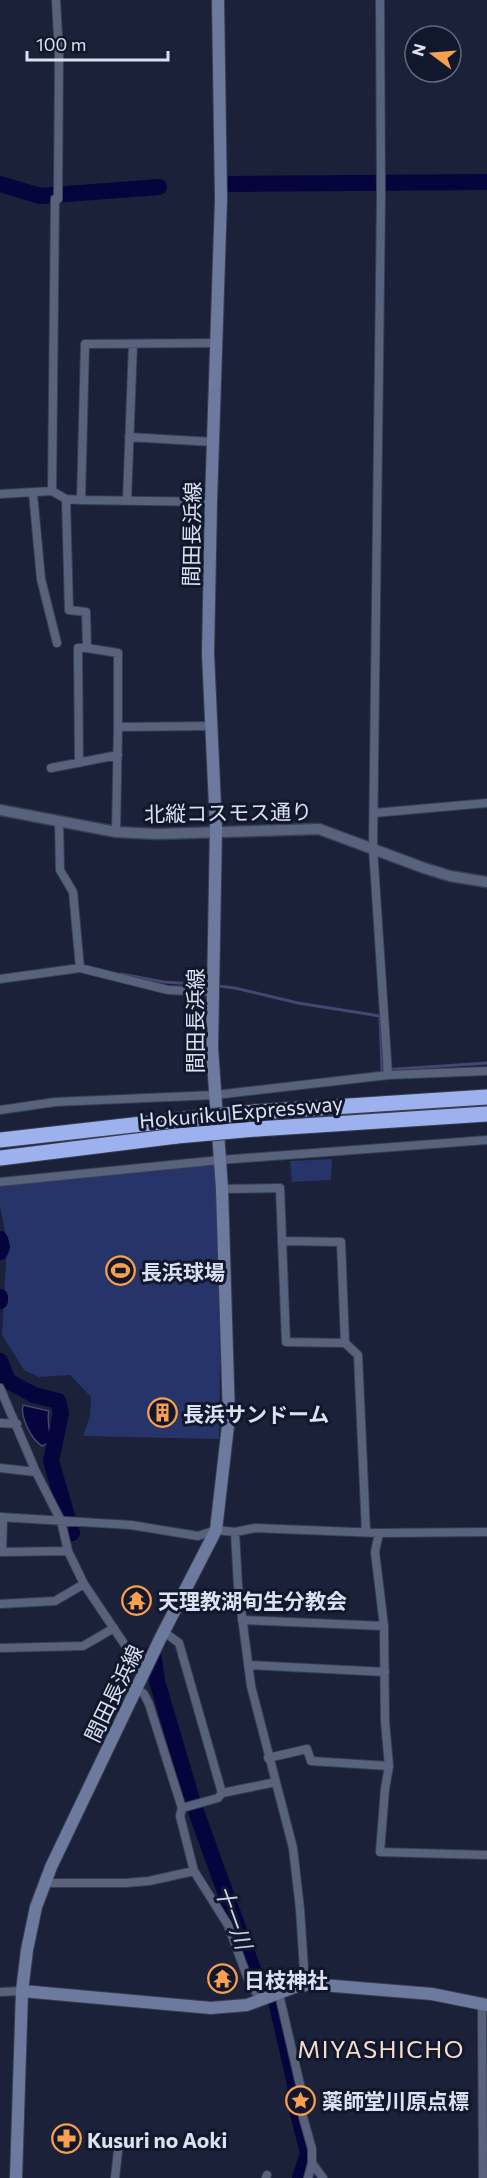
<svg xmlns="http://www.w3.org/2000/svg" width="487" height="2178" font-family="Commissioner,'Noto Sans JP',sans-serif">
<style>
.park{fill:#26346a}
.water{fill:#05043c;stroke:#454672;stroke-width:1.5}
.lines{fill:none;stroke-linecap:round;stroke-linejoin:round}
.stream{stroke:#454672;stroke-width:3}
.river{stroke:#05043c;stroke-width:16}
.minor-casing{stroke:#383e50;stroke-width:10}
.tertiary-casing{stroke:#383e50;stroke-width:13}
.secondary-casing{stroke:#383e50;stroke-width:14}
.motorway-casing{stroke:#383e50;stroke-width:17}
.minor{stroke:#58627c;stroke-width:8}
.tertiary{stroke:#58627c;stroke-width:10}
.secondary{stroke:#6c7a9e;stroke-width:12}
.motorway{stroke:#9cb1ee;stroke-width:15}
.motorway-bridge-casing{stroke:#383e50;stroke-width:17;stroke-linecap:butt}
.motorway-bridge{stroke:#9cb1ee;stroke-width:15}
.labels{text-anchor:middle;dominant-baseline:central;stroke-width:6;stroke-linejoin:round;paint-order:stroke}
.street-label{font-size:21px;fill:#dbe1f0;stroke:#11172d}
.poi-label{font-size:21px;font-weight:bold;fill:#dbe1f0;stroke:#11172d;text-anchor:start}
.water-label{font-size:22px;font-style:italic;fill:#cdd5eb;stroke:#11172d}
.quarter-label{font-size:24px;letter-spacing:1.5px;fill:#f8dec9;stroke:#11172d}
</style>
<rect width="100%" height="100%" fill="#1a2138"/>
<path class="park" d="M215,1157L220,1361L219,1439L83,1436L90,1416L91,1397L70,1375L39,1377L24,1370L2,1335L7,1242L0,1206V1182Z
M332,1159L331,1180L292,1182L290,1161Z"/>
<path class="water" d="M23,1405L49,1411C46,1422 52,1432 49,1443L42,1446C31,1439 20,1417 23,1405Z"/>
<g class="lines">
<path class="stream" d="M121,974L164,982L208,985
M218,986L235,988L298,1003L380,1016L382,1070L487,1063"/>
<path class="river" d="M0,184L40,196L159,187
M230,184L487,182
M0,1239L2,1247L0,1252
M0,1297V1301
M0,1361L8,1381L34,1395L58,1401L61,1413L51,1461L72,1533
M153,1653L157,1681L193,1803L254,1972L276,2001L295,2084L296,2095L295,2101L308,2153L300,2178"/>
<defs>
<path id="minor" d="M56,0L59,54L58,199
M380,0L381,198L373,848L388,1075
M129,437L213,442
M52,491L55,199
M33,493L41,579L57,643
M0,494L52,491L66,499L81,500L85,344L216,343
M66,499L69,610L86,612L87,648L118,653V727L212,726
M81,500L211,502
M127,500L133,344
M79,763L78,648H87
M51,768L118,755
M374,813L487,803
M59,821L60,870L73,892L80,968
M116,832L118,727
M0,979L80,968L168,990L213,992
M0,1110L55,1102L215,1095L388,1075L487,1071
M0,1182L220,1160L487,1140
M222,1189L280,1188L286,1342L345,1343
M283,1241L341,1242L345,1343L358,1355L366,1532
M0,1388L36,1472L61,1521L68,1551L84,1584L135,1660L142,1668
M0,1423L17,1424
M0,1468L36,1472
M0,1517L131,1525L198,1536L216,1530L235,1532L255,1528L379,1533L487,1532
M3,1517L2,1552L68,1551
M235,1532L238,1586L251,1686L293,1848L300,1909L305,1984
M379,1533L375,1552L384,1626L385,1721L389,1766L385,1789L380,1852L487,1855
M0,1604L55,1601L84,1584
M242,1620L384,1626
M164,1632L179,1643L222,1793L276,1782
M0,1648L83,1646L114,1628
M248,1665L385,1672
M137,1689L144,1694L149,1704L182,1808L180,1816L194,1871L228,1925L248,1979L261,2001
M268,1758L307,1749L311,1761L389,1766
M182,1808L218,1798L222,1793
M44,1883H125L149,1881L194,1871
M0,1992L22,1991
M279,1994L301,2089L303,2117L312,2149V2163L323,2178
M482,2005L483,2178
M115,2178L118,2151
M266,2178L267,2175
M308,2178L312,2163"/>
<path id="tertiary" d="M0,810L116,832L157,834L319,829L424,868L450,876L487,882"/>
<path id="secondary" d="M22,1991L211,2008L247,2005L295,1987L310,1984L432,1994L487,2005
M16,2178L22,1991L27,1950L36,1907L51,1867L160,1639L216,1530L229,1417L222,1189L212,1048L216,828L208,653L211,502L221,199L218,0"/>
<path id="motorway" d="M256,1112L487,1097
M257,1129L487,1114
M0,1140L177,1120
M0,1158L177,1136"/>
</defs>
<use href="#minor" class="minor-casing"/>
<use href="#tertiary" class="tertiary-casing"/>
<use href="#secondary" class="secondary-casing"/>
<use href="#motorway" class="motorway-casing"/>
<use href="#minor" class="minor"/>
<use href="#tertiary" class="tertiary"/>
<use href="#secondary" class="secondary"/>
<use href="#motorway" class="motorway"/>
<defs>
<path id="motorway-bridge" d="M177,1120L256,1112
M177,1136L257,1129"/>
</defs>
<use href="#motorway-bridge" class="motorway-bridge-casing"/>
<use href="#motorway-bridge" class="motorway-bridge"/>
</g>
<defs>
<symbol id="stadium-ring" viewBox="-11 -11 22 22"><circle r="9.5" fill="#11172d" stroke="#fa9f4e" stroke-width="1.5"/><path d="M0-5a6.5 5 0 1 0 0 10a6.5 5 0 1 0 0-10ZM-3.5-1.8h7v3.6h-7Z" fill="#fa9f4e"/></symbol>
<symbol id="building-ring" viewBox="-11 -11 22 22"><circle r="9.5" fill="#11172d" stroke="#fa9f4e" stroke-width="1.5"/><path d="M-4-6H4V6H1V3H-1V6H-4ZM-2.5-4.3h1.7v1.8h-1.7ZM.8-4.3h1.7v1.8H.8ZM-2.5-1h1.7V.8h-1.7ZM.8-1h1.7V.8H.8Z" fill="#fa9f4e"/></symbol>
<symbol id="temple-ring" viewBox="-11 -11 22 22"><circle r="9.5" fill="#11172d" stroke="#fa9f4e" stroke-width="1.5"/><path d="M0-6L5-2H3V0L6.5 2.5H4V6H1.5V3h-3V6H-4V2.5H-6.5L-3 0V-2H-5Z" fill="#fa9f4e"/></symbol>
<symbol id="sight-ring" viewBox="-11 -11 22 22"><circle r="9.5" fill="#11172d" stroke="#fa9f4e" stroke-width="1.5"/><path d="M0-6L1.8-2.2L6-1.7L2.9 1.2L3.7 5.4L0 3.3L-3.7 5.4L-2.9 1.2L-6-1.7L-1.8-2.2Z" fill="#fa9f4e"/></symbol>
<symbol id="pharmacy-ring" viewBox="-11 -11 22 22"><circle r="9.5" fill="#11172d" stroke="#fa9f4e" stroke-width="1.5"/><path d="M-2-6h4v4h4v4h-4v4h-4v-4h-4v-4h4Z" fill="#fa9f4e"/></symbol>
</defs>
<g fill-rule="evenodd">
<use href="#stadium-ring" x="104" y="1254" width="33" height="33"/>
<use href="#building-ring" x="146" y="1396" width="33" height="33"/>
<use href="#temple-ring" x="120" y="1584" width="33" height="33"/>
<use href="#temple-ring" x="206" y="1962" width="33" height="33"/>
<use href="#sight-ring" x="284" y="2084" width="33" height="33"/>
<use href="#pharmacy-ring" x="50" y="2122" width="33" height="33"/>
</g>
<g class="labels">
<g class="street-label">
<text transform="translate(191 534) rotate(-89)">間田長浜線</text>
<text transform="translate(228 812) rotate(-1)">北縦コスモス通り</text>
<text transform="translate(194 1021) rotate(-90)">間田長浜線</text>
<text transform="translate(241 1111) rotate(-5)">Hokuriku Expressway</text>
<text transform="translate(113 1693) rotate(-64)">間田長浜線</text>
</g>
<g class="poi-label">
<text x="141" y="1271">長浜球場</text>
<text x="183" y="1413">長浜サンドーム</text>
<text x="158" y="1600">天理教湖旬生分教会</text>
<text x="244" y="1979">日枝神社</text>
<text x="322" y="2100">薬師堂川原点標</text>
<text x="87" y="2139">Kusuri no Aoki</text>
</g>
<g class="water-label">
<text transform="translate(234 1917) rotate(70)">十一川</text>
</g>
<g class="quarter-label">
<text x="381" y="2048">MIYASHICHO</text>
</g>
</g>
<g transform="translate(433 54) rotate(286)"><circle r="28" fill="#11172d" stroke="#62687b" stroke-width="1.5"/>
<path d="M0-4.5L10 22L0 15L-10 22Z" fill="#fa9f4e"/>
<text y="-9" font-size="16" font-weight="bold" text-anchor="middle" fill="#dbe1f0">N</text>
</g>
<path d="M27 51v9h141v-9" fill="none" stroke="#dbe1f0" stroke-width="3"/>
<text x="36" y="51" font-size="18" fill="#dbe1f0" stroke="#11172d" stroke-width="4.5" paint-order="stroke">100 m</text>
</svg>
